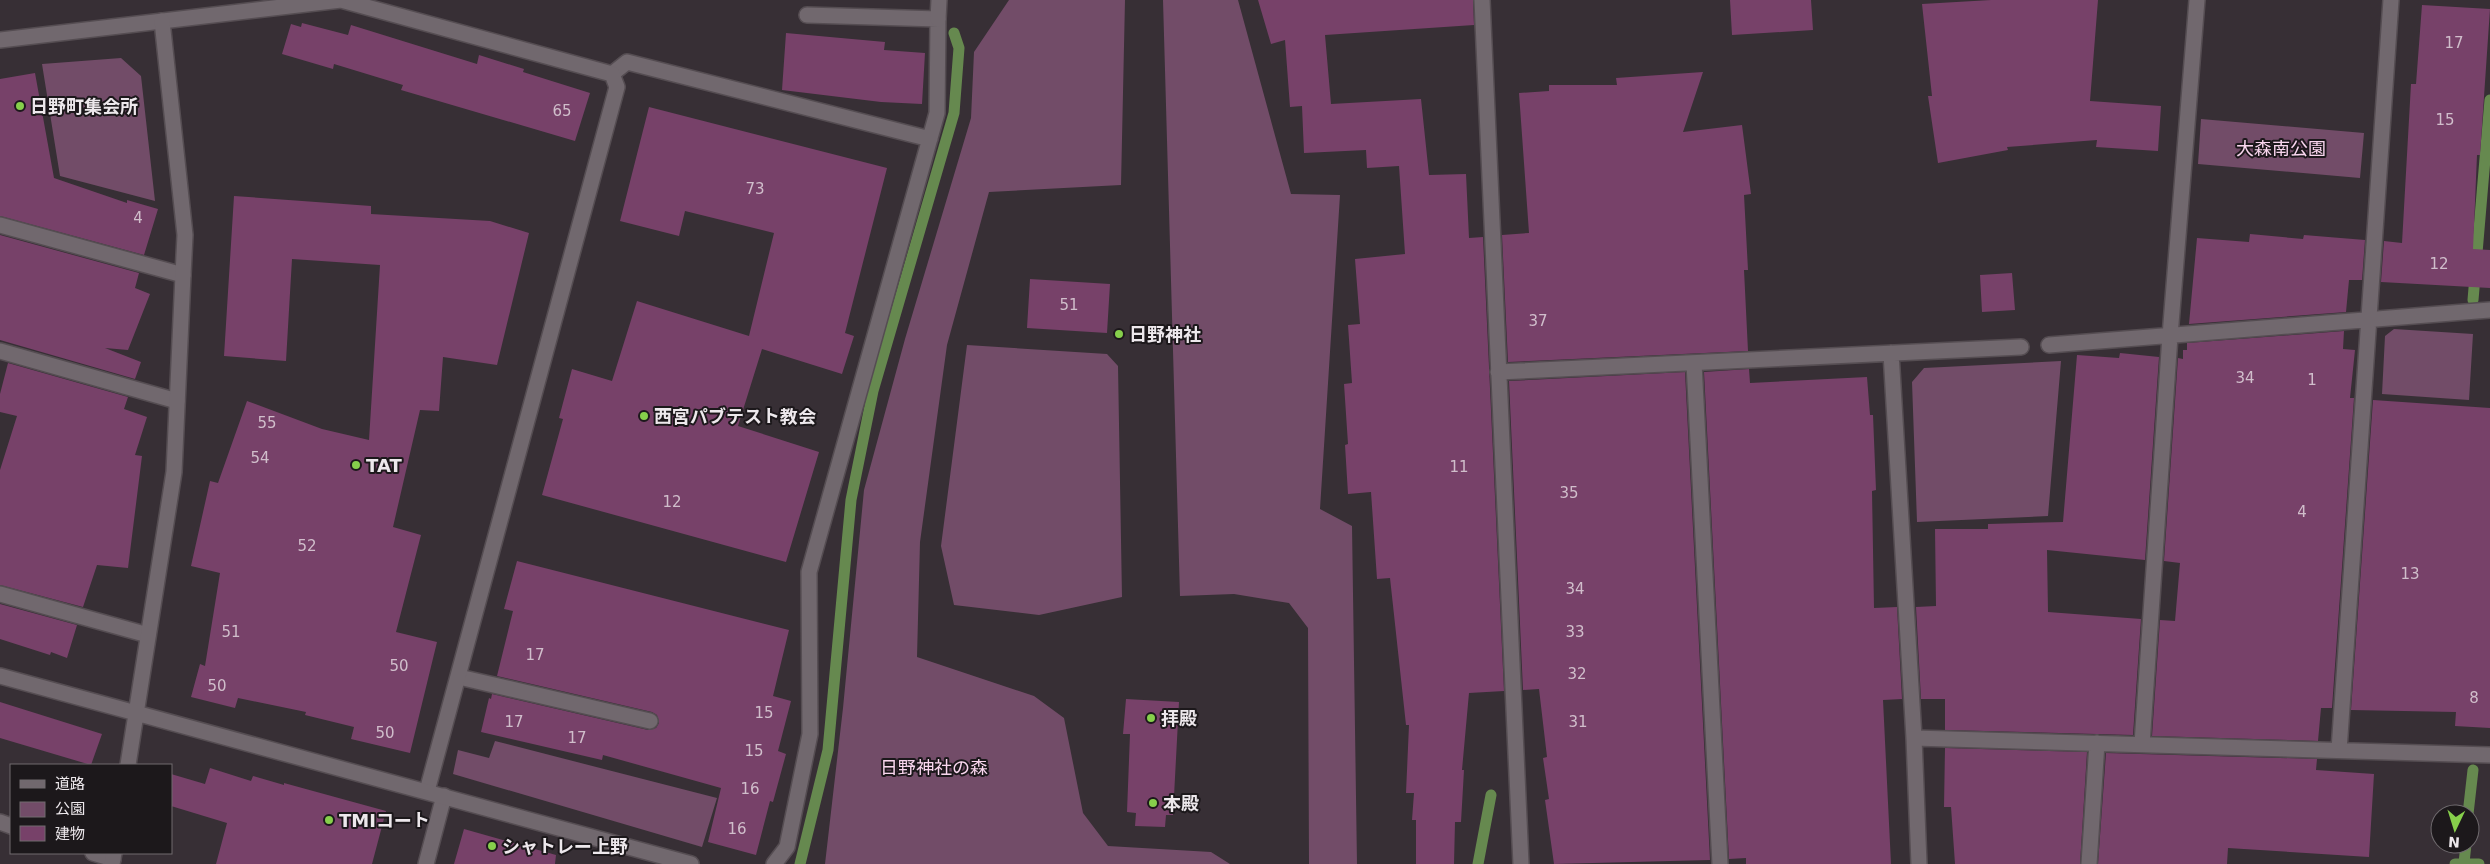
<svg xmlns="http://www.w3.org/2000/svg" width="2490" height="864" font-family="'DejaVu Sans','Noto Sans JP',sans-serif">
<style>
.green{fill:#724c68}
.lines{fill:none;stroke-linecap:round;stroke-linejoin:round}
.stream{stroke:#66894f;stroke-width:11}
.building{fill:#774169}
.service-casing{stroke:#554d52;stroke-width:18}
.minor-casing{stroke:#554d52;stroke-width:18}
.tertiary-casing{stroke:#554d52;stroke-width:18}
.service{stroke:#71686e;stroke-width:15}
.minor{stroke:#71686e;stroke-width:15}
.tertiary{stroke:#71686e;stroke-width:15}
.poi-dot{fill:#86cf4b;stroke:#1c181b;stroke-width:2}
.labels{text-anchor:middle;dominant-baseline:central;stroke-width:4;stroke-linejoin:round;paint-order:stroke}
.number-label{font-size:15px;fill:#d0becb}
.poi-label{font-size:18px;font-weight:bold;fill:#ede8ec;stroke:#1c181b;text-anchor:start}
.park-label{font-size:18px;fill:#f9d6ee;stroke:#1c181b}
</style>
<rect width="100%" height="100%" fill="#372f35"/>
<path class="green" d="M1009,0H1125L1121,185L989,192L947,345L920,542L917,657L1034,696L1064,718L1083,813L1108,846L1211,852L1230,864H825L843,708L864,490L905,339L971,118L974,52Z
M1163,0H1238L1291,194L1340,195L1320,509L1352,526L1357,864H1309L1308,628L1289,603L1234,594L1180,596Z
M121,58L141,76L155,201L60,176L42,64Z
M2201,119L2364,133L2360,178L2198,164Z
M2394,329L2473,334L2469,400L2382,394L2385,336Z
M967,345L1107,354L1118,366L1122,597L1039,615L954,605L941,546Z
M2061,361L2048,516L1917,522L1912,382L1924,368Z
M495,741L717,798L702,847L453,774L458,750L489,758Z"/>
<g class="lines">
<path class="stream" d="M2473,300L2490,100
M2468,814L2473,770
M2464,863L2466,844
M800,864L828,750L851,500L873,391L954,113L959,48L954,33
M1478,864L1491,795
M2455,864H2479"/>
</g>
<path class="building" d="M1258,0H1473L1474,25L1325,35L1331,104L1421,99L1429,175L1466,174L1469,238L1483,237L1504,691L1469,693L1462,770H1464L1461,822H1455L1454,864H1416V820H1412L1414,793H1406L1409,725H1406L1390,578L1377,579L1371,492L1348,494L1345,445L1348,444L1344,384L1352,383L1348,325L1360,324L1355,259L1405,254L1399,166L1367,168L1366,150L1304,153L1302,106L1290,107L1285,40L1271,44Z
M1730,0H1811L1813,30L1732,35Z
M1991,0H2098L2090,101L2161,106L2158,151L2096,147L2097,140L2007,147L2008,150L1938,163L1928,96H1932L1922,4Z
M2422,5L2490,9L2480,155H2477L2473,249L2490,250V288L2381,282L2384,241L2402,243L2411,84H2416Z
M302,23L348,35L351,25L477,64L479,55L524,69L523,72L590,93L575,141L401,90L403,85L334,64L333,69L282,54L291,24L301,27Z
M786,33L885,42L884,50L925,53L922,104L881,102L782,90Z
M1703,72L1683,132L1742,125L1751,194L1744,195L1748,270H1744L1748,351L1508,362L1502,235L1529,233L1519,93L1549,91V85H1617L1616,78Z
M35,73L54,178L127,203V200L158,209L144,255L0,216V79Z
M649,107L887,168L845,333L854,336L842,374L762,349L738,426L819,452L786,562L542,495L563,419L559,418L572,369L612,381L637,301L749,336L774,233L685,211L679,236L620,221Z
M234,196L371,206V214L490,221L529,233L497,365L443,357L439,411L420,410L393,527L421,535L396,632L437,642L410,753L351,739L354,727L305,715L306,712L238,698L235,708L191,697L200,664L205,666L220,573L191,566L210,481L218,483L247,401L322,429L369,440L380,265L292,259L286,361L224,356Z
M2250,234L2303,239L2304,235L2365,240L2362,280H2349L2346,312L2189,324L2197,238L2249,242Z
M0,235L139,273L135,288L150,294L128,350L105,348L141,362L135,379L0,340Z
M2012,273L2015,310L1982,312L1980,275Z
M1030,279L1110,284L1107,333L1027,328Z
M2344,331L2343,349L2355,350L2350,398H2354L2332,708H2321L2318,741L2152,736L2160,620L2175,621L2180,563L2164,561L2178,358L2183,359V350H2187V343Z
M2120,353L2159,357L2145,560L2047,550L2048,612L2141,619L2133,735L1945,730V699H1921L1916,607L1936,606L1935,529H1988V524L2063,522L2077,355L2119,358Z
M8,363L128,397L124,409L147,417L135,455L142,456L128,568L97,565L83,607L0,585V470L17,416L0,412V394Z
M1749,369L1750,383L1867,377L1870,415H1873L1876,490L1872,491L1874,608L1897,607L1902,699L1883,700L1891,864H1746V858L1729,859L1704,372Z
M1685,372L1710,860L1554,864L1545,800L1549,799L1543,758L1547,757L1539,689L1523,690L1509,381Z
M2373,400L2490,408V728L2455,726L2456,712L2351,710Z
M517,561L789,630L773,696L791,701L778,751L786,754L773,802L770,801L756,855L708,842L721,788L603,755L602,760L481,732L489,698L491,699L492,694L648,730L656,728L659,723L657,715L652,712L497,676L513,611L504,609Z
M0,604L77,625L67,658L51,652L50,655L0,639Z
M1126,699L1179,702L1173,815H1166L1165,827L1135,826L1136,813L1127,812L1130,734H1123Z
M0,702L102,734L91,765L0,738Z
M1945,748L2087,752L2080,864H1955L1951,807H1944Z
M2106,753L2317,759L2316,770L2374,774L2369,857L2228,848L2227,864H2098Z
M210,768L251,781L253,776L284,785V783L386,811L372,864H216L227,823L171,806V774L205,784Z
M464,829L556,855L555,864H454Z"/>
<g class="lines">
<defs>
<path id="service" d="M612,74L627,62L930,139
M0,225L183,275
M0,351L177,401
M0,594L148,635
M459,677L650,721
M0,822L11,826
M93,853L113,859
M774,864L787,847L810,734L809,572L937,113L938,19L807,15"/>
<path id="minor" d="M1482,0L1521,864
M938,19L939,0
M0,40L341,0L612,74L617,87L427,791
M2049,345L2490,310
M1891,353L1914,738L1919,864
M1694,363L1720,864
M1498,372L2021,347
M1914,738L2490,755
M2142,744L2170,336L2197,0
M2339,750L2391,0
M426,864L444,796
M2089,864L2097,743"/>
<path id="tertiary" d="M0,676L691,864
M128,765L174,472L183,275L185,235L162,21
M112,864L114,853"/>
</defs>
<use href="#service" class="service-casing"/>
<use href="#minor" class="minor-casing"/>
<use href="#tertiary" class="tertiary-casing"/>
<use href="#service" class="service"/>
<use href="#minor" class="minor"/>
<use href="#tertiary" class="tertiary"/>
</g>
<g class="poi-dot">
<circle cx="20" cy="106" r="5"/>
<circle cx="1119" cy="334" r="5"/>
<circle cx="644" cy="416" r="5"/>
<circle cx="356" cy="465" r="5"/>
<circle cx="1151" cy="718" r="5"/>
<circle cx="1153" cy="803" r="5"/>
<circle cx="329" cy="820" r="5"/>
<circle cx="492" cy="846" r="5"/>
</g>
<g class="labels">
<g class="number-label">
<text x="2454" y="43">17</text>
<text x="562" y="111">65</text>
<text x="2445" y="120">15</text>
<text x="755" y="189">73</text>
<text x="138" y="218">4</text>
<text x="2439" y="264">12</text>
<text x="1069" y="305">51</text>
<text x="1538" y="321">37</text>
<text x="2245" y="378">34</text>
<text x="2312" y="380">1</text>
<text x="267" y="423">55</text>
<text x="260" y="458">54</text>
<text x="1459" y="467">11</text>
<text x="1569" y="493">35</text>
<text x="672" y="502">12</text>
<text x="2302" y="512">4</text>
<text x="307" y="546">52</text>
<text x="2410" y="574">13</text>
<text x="1575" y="589">34</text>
<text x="231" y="632">51</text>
<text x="1575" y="632">33</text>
<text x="535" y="655">17</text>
<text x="399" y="666">50</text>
<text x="1577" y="674">32</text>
<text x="217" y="686">50</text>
<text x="2474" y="698">8</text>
<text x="764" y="713">15</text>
<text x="514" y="722">17</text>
<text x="1578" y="722">31</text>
<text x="385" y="733">50</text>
<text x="577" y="738">17</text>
<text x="754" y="751">15</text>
<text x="750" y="789">16</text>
<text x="737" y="829">16</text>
</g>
<g class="poi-label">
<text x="30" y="106">日野町集会所</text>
<text x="1129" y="334">日野神社</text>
<text x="654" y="416">西宮パブテスト教会</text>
<text x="366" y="465">TAT</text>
<text x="1161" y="718">拝殿</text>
<text x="1163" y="803">本殿</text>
<text x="339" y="820">TMIコート</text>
<text x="502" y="846">シャトレー上野</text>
</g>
<g class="park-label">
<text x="2281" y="148">大森南公園</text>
<text x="934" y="767">日野神社の森</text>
</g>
</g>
<rect x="10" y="764" width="162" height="90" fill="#1c181b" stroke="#706b6f"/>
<rect x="20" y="780" width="25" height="8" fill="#71686e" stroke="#706b6f"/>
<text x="55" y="789" font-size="15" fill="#ede8ec">道路</text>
<rect x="20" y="802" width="25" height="15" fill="#724c68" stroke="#706b6f"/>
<text x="55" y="814" font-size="15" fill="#ede8ec">公園</text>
<rect x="20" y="826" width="25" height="15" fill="#774169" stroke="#706b6f"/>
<text x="55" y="839" font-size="15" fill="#ede8ec">建物</text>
<g transform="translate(2455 829) rotate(184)"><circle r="24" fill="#1c181b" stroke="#706b6f"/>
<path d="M0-4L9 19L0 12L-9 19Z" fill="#86cf4b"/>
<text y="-8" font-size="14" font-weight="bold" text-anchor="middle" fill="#ede8ec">N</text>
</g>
</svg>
